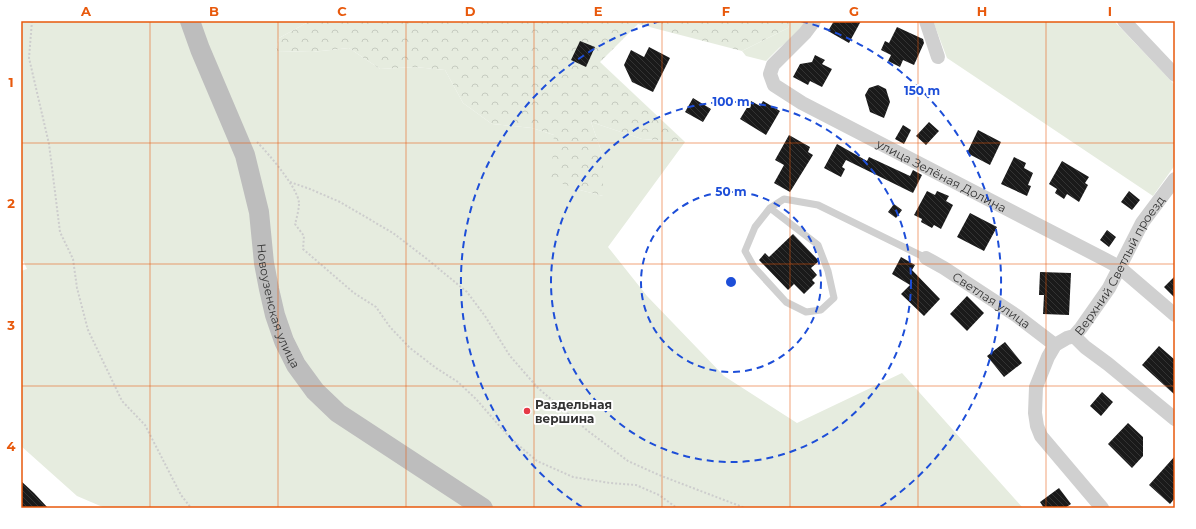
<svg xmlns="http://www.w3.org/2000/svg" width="1196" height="529" font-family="Montserrat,sans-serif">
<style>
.green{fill:#e6ecdf}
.forest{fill:url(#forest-crowns)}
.building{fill:url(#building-back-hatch)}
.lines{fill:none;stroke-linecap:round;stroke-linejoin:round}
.path{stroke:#cdcdcd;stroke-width:2;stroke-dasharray:2 2;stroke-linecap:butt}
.lane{stroke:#d0d0d0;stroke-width:7}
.street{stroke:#d0d0d0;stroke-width:14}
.secondary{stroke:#bdbdbd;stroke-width:20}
.grid{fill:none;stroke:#e8590c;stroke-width:1;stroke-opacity:0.55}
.ring{fill:none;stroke:#1d4ed8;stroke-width:2;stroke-dasharray:7 5}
.poi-dot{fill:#e63946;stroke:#fff;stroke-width:1.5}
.labels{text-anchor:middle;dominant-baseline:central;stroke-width:4;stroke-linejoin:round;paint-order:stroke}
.street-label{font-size:12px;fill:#333;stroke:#fff}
.poi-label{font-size:12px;font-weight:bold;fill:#333;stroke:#fff;text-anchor:start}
.centre{fill:#1d4ed8;stroke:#fff;stroke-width:2}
.ring-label{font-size:12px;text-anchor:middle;font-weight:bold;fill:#1d4ed8;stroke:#fff;stroke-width:4;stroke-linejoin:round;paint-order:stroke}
.neatline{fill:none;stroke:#e8590c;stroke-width:1.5}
.grid-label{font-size:13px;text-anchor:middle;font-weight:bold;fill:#e8590c}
</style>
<defs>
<pattern id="forest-crowns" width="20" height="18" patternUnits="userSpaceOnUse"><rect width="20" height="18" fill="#e6ecdf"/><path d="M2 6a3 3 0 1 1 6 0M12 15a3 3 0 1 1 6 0" fill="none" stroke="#c6cbc0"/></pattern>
<pattern id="building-back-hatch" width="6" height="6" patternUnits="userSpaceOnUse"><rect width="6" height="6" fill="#1a1a1a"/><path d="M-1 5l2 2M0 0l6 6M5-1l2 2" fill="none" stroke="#333"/></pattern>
</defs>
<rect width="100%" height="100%" fill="#fff"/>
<path class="green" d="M21,21H184L239,156L289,368L470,508H105L77,496L21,446V306L23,304L21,300V271L27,269L21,256Z
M197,21H310L279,38L276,51L312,52L349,48L380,69L415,67L445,70L463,103L492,124L532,128L554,135L576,189L603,196V156L591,122L642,139L685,142L608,247L647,296L724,376L797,423L902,373L1023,508H493L342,406L319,384L298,354L285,324Z
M791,21H807L801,31L779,48L766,61L746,56L742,51L788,28Z
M933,21H1114L1175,85V165L1153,196L947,58Z"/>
<path class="forest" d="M310,21H791L788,28L742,51L638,24L600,62L685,142L642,139L591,122L603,156V196L576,189L551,179L554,135L532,128L492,124L463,103L445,70L415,67L380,69L349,48L312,52L276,51L279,38Z"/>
<path class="building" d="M834,21H861L849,43L828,31Z
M897,27L923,39L924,43L914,65L903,60L900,67L888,61L891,55L881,50L885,41L889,43Z
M580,41L595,47L586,67L571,60Z
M649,47L670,58L653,92L632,82L624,65L631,50L644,57Z
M815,55L825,60L822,64L832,69L822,87L810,81L808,85L793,77L800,64L812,62Z
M878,85L886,89L890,102L884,118L870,112L865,95L869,88Z
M693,98L711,109L703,122L685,112Z
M751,101L760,106L763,101L780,111L766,135L740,119Z
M929,122L939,131L926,145L916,136Z
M903,125L911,130L904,144L895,139Z
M978,130L1001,142L990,165L967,153Z
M789,135L810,147L808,152L813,155L790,192L774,183L784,165L775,160Z
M837,144L867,161L869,157L910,176L913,170L922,175L913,193L846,160L842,167L845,169L841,177L824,168Z
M1014,157L1026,163L1024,168L1033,173L1028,185L1031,186L1027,196L1001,184Z
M1062,161L1089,177L1085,183L1088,185L1079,202L1067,194L1064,199L1055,193L1057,189L1049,184Z
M927,191L935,195L937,191L949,196L946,201L953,205L941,229L934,225L932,228L921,222L922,219L914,215Z
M1129,191L1140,200L1132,210L1121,202Z
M894,204L902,210L896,218L888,212Z
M970,213L997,227L984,251L957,237Z
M1107,230L1116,237L1109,247L1100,240Z
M793,234L819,261L811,268L817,275L812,280L815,283L804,294L794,284L788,290L759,260L765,253L769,257Z
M901,257L915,265L912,270L940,299L924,316L901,294L910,285L892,274Z
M1040,272L1071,273L1069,315L1043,314L1044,295H1039Z
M1175,276V298L1164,287Z
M967,296L984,313L967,331L950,314Z
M1005,342L1022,363L1004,377L987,356Z
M1159,346L1175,360V395L1142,365Z
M1102,392L1113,402L1101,416L1090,406Z
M1128,423L1143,437V456L1132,468L1108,444Z
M1175,456V498L1170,504L1149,485Z
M21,481L34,493L48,508H21Z
M1059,488L1071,504L1065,508H1044L1040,502Z"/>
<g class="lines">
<path class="path" d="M32,21L29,58L49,144L60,232L73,259L77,288L88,330L122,401L145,425L181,495L191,508
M257,142C268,153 298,188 299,203C299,209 297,217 295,224L304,236L303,249L354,293L376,307L390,327L410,348L436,368L458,382L476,399L510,438L537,461L573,477L610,483L636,485L659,495L677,508
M290,182L310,189L340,202L393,233L427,259L467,292L485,316L510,356L538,388L588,431L628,461L659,475L745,508"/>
<path class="lane" d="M770,208L818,245L828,271L834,298L821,310L806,312L786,302L754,267L745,251L755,227L770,208L784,199L818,205L926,258"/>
<g class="street">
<path id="s1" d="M814,21L805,33L773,65L770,74L774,85L802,103L1106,260L1119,267L1175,315"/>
<path d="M926,21L938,57"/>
<path d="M1124,21L1175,75"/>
<path id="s2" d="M926,258L944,268L1017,316L1055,345"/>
<path d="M1074,336L1085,347L1108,364L1175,419"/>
<path id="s3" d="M1102,508L1041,436L1037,426L1035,413L1036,387L1048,357L1055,345L1067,338L1074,336L1081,328L1109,288L1142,223L1175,179"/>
</g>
<path class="secondary" id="s4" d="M190,21L200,49L245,155L259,212L264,263L269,289L275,315L284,341L296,365L315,391L338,413L483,508"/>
</g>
<path class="grid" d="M150,21V508M278,21V508M406,21V508M534,21V508M662,21V508M790,21V508M918,21V508M1046,21V508M21,143H1175M21,264H1175M21,386H1175"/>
<g class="ring">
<circle cx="731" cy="282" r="90"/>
<circle cx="731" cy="282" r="180"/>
<path d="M582 507A270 270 0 0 1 661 21M801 21A270 270 0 0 1 880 507"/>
</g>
<circle class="poi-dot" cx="527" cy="411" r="4"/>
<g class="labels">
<g class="street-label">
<text stroke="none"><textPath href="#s1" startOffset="272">улица Зелёная Долина</textPath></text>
<text stroke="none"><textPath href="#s3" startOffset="296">Верхний Светлый проезд</textPath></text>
<text stroke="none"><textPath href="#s2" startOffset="78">Светлая улица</textPath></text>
<text stroke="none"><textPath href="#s4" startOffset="300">Новоузенская улица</textPath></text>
</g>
<g class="poi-label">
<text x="535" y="404">Раздельная<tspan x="535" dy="14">вершина</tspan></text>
</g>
</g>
<circle cx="731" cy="282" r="6" class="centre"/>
<g class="ring-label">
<text x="922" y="95">150 m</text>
<text x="731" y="106">100 m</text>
<text x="731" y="196">50 m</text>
</g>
<rect width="1196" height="529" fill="none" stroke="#ffffff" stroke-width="44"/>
<rect x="22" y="22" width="1152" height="485" class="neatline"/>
<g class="grid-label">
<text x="86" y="16">A</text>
<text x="214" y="16">B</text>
<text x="342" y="16">C</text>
<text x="470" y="16">D</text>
<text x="598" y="16">E</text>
<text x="726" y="16">F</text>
<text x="854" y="16">G</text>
<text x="982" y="16">H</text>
<text x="1110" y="16">I</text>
<text x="11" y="87">1</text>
<text x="11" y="208">2</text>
<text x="11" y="330">3</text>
<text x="11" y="451">4</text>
</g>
</svg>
